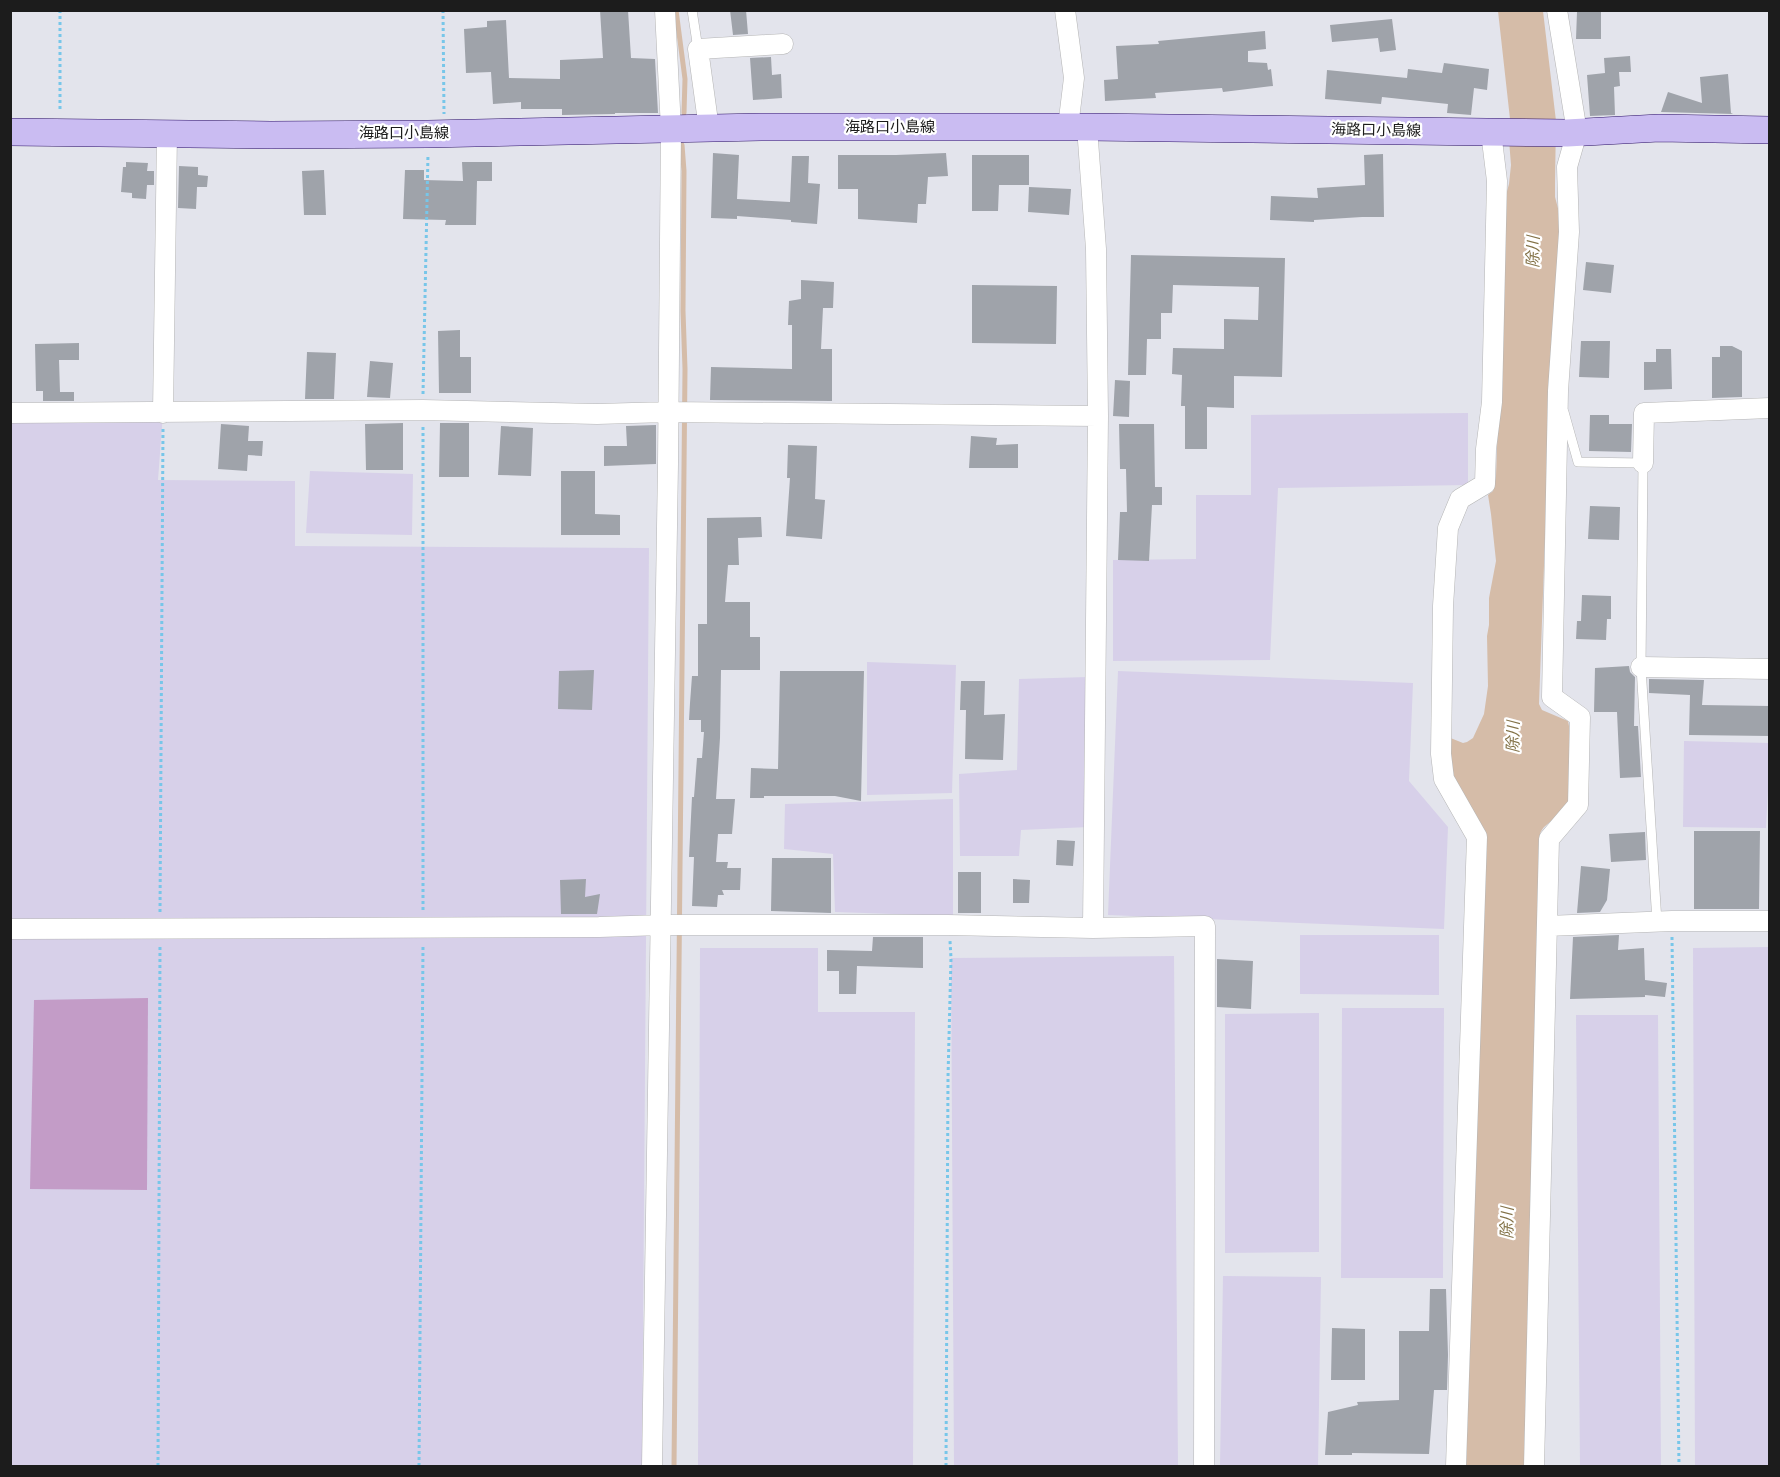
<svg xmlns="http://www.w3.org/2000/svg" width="1780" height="1477" font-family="'DM Sans','Noto Sans JP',sans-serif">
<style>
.farmland{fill:#d7d0e9}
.forest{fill:#c39cc7}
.water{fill:#d5bca8}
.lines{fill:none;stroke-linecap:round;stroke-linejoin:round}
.stream{stroke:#d5bca8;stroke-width:5}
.building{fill:#9fa3aa}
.service-casing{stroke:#b5b5b5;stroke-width:10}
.minor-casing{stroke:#b5b5b5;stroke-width:21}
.secondary-casing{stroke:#2c1166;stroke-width:28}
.path{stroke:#77c6e9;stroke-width:3;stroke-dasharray:3 3;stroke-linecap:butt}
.service{stroke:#fff;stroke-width:9}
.minor{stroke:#fff;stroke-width:20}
.secondary{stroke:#cabcf2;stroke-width:27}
.labels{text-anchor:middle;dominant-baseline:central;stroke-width:4.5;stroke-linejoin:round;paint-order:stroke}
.street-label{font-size:15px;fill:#1c1c1c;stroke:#fff}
.water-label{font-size:16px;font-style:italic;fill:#837247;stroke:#fff}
</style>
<rect width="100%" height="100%" fill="#e3e4ec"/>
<path class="farmland" d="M163,413L158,480L295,481V546L649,548L642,1466H11L10,416Z
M1468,413V485L1278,488L1270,660L1113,661V560L1196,559V495H1251V415Z
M310,471L413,474L412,535L306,533Z
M867,662L956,665L952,793L867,795Z
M1118,671L1413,683L1409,781L1448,827L1444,929L1108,915Z
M1088,677L1089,827L1021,830L1019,856H960L959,774L1017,770L1019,679Z
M1684,741L1769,743L1770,790H1768L1766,828L1683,827Z
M953,799V916L835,912L833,854L784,849L785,804Z
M1300,935H1439V995L1300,994Z
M1769,947V1466H1695L1693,948Z
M700,948H818V1012H915L913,1466H698Z
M1174,956L1178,1466H954L951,958Z
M1342,1008H1444L1443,1278H1341Z
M1319,1013V1252L1225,1253V1014Z
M1576,1015H1658L1661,1466H1580Z
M1223,1276L1321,1277L1318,1466H1220Z"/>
<path class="forest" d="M148,998L147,1190L30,1189L34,1000Z"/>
<path class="water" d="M1498,11H1543L1556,121L1555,183V197L1560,216L1550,400L1539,704L1542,710L1568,721L1569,726C1570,742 1575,798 1566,809C1559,819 1544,822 1540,834L1524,1466H1466L1486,836C1481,816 1462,808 1454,789C1450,777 1450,751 1448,737L1463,743L1467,742L1473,738L1484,714L1488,686L1487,636L1489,625V598L1496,561L1491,514L1488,495L1493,491L1496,476L1506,195L1509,184L1511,165L1509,140L1510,119Z"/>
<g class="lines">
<path class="stream" d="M676,10L685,79L684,113
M674,1466L685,369L683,311L684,171L682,145"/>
</g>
<path class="building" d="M600,10H628L631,58L655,59L658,113H615V114L562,115V109H521V102L493,104L491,72L466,73L464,29L487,27V21L506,20L509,78L560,79V60L603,58Z
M730,10H746L748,34L733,35Z
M1577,12H1601V39H1576Z
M1392,19L1396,50L1380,52L1378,38L1332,42L1330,25Z
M1265,31L1266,49L1248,51V62L1267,63L1268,70L1271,69L1273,86L1223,92L1222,88L1155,93L1156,98L1105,101L1104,80L1118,79L1116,46L1159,44L1158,41Z
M1630,56L1631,72H1619L1620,86L1614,87L1615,115L1590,116L1587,75L1605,73L1604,58Z
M771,57L772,75L781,74L782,98L753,100L750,58Z
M1444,63L1489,69L1487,90L1474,88L1471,115L1447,113L1448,104L1382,97L1381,104L1325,99L1327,70L1407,78L1408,69L1442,73Z
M1728,74L1731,113L1733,114L1661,112L1668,92L1702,103L1700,77Z
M713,153L739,155L737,199L790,202L792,156H809L808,183L820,184L817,224L791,222V220L737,216V219L711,218Z
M946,153L948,176L928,177L926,204H918L917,223L858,219V189H838V155H896Z
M1383,154L1384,217H1362L1314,220V222L1270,220L1271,196L1318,198L1317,188L1365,185L1364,155Z
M972,155H1029V185H999L998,211H972Z
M126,162L148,163L147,171H154V185H147L146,199L132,198V193L121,192L123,167H126Z
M462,162H492V181H477L476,225H445L446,220L403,219L405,170H424V180L463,181Z
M179,166L198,167V175L208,176L207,187H197L196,209L178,208Z
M324,170L326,215H304L302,171Z
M1029,187L1071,189L1069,215L1028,212Z
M1131,255L1285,258L1282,377L1234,376V408L1207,407V449H1185V406H1181L1182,375L1172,374L1173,348L1224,349V319L1258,320L1259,287L1173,285L1172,313H1161V339H1147L1146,375H1128Z
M1586,262L1614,265L1611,293L1583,290Z
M801,280L834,282L833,308H823L821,349H832V401L710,400L711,367L792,369V325H788L789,301L801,299Z
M972,285L1057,286L1056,344L972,343Z
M460,330V357H471V393H439L438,331Z
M1581,341H1610L1609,378L1579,377Z
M79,343V360H59L60,392H74V401H43V391H36L35,344Z
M1720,346H1732L1742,351V397L1712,398V357H1720Z
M1656,349H1671L1672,389L1644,390V362H1656Z
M307,352L336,353L334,399H305Z
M370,361L393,363L390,398L367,397Z
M1115,380L1130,381L1129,417L1113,416Z
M1590,415H1609V424H1632L1631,452L1589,451Z
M403,423V470H366L365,424Z
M440,423H469V477H439Z
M221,424L249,426L248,441H263L262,456L248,455L247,471L218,469Z
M1119,424H1154L1155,487H1162V505H1152L1149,561L1118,560L1120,512H1127L1126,469H1120Z
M656,425V464L604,466V446H627L626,426Z
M501,426L533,428L531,476L498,475Z
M971,436L997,438L996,445L1018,444V468H969Z
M788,445L817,446L815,499L825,500L822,539L786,536L790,478H787Z
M561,471H595V514L620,515V535H561Z
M1590,506L1620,507L1619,540L1588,539Z
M761,517L762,537L738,538L739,565H728L725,602H750V637H760V670H721L720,738L716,799H735L732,834H718L716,862H728L727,868H741L740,890H722L724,895H718L717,907L692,906L694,857H689L692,797H694L697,758H702L704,732H701V720H689L690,703L692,676H698V624H707V518Z
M1582,595L1611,596V619H1607L1606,640L1576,639L1577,621H1581Z
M1629,666L1630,672L1635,677L1634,726H1638L1641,777L1620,778L1617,712H1594L1595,668Z
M594,670L592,710L558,709L559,671Z
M780,671H864L861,801L835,796H764V798H750L751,768L778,769Z
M1649,679L1704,680L1702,705L1770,706V736L1689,735L1690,695L1649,693Z
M961,681H985L984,715L1005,714L1003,760L965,759L966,710H960Z
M1694,831H1760L1759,909H1694Z
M1645,832L1646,860L1611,862L1609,834Z
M1057,840L1075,841L1073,866L1056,865Z
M772,858H831V913L771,911Z
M1581,866L1610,869L1607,900L1600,912L1577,913Z
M958,872H981V913H958Z
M586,879L585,897L600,894L597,914H561L560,880Z
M1013,879L1030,880L1029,903H1013Z
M1619,935L1618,950L1644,948L1645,980L1667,983L1665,997L1645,995V997L1570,999L1573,937Z
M873,937H923V968L857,966L856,994H839V971H827V950L872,951Z
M1217,959L1253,961L1251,1009L1217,1007Z
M1430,1289H1446L1448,1355L1447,1390H1434L1429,1454L1352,1453V1455H1325L1328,1412L1358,1405L1357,1402L1399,1400V1331H1429Z
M1332,1328L1365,1329V1380H1331Z"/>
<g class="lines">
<defs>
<path id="service" d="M692,10L698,49
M1564,412L1578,462L1643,463L1641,667L1657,922"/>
<path id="minor" d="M1065,10L1074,78L1068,127
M1087,127L1096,249L1098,416L1093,928
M709,129L698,49L783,44
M10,413L423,410L597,414L668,412L1098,416
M163,413L167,133
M1643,463L1644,413L1770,408
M1641,667L1770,669
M1547,926L1672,921H1770
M10,929L599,927L662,925H948L1093,928L1205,926L1204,1466
M652,1466L668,464L671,129L665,10
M1456,1466L1477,837L1444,779L1441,754L1443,606L1448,528L1460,499L1485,484L1486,449L1492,402L1497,181L1491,132
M1534,1466L1549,839L1578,805L1580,717L1552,697L1558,391L1569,232L1567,167L1577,132L1557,10"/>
<path id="secondary" d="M10,132L271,135L428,134L761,127H1087L1567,133L1659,128L1770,130"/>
</defs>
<use href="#service" class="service-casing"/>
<use href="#minor" class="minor-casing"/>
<use href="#secondary" class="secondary-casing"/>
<path class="path" d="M60,10V112
M443,10L444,114
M423,394L428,154
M423,910V427
M160,912L163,429
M1672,937L1679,1466
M158,1466L160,945
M419,1466L423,946
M946,1466L948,1077L951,958L950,941"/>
<use href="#service" class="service"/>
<use href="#minor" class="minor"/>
<use href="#secondary" class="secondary"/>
</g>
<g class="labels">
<g class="street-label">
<text x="890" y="127">海路口小島線</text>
<text transform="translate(1376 130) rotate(1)">海路口小島線</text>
<text x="404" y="133">海路口小島線</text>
</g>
<g class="water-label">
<text transform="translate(1533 252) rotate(-89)">除川</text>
<text transform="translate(1513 737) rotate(-89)">除川</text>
<text transform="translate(1507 1223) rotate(-89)">除川</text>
</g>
</g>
<rect width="1780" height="1477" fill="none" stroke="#1c1c1c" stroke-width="24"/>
</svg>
